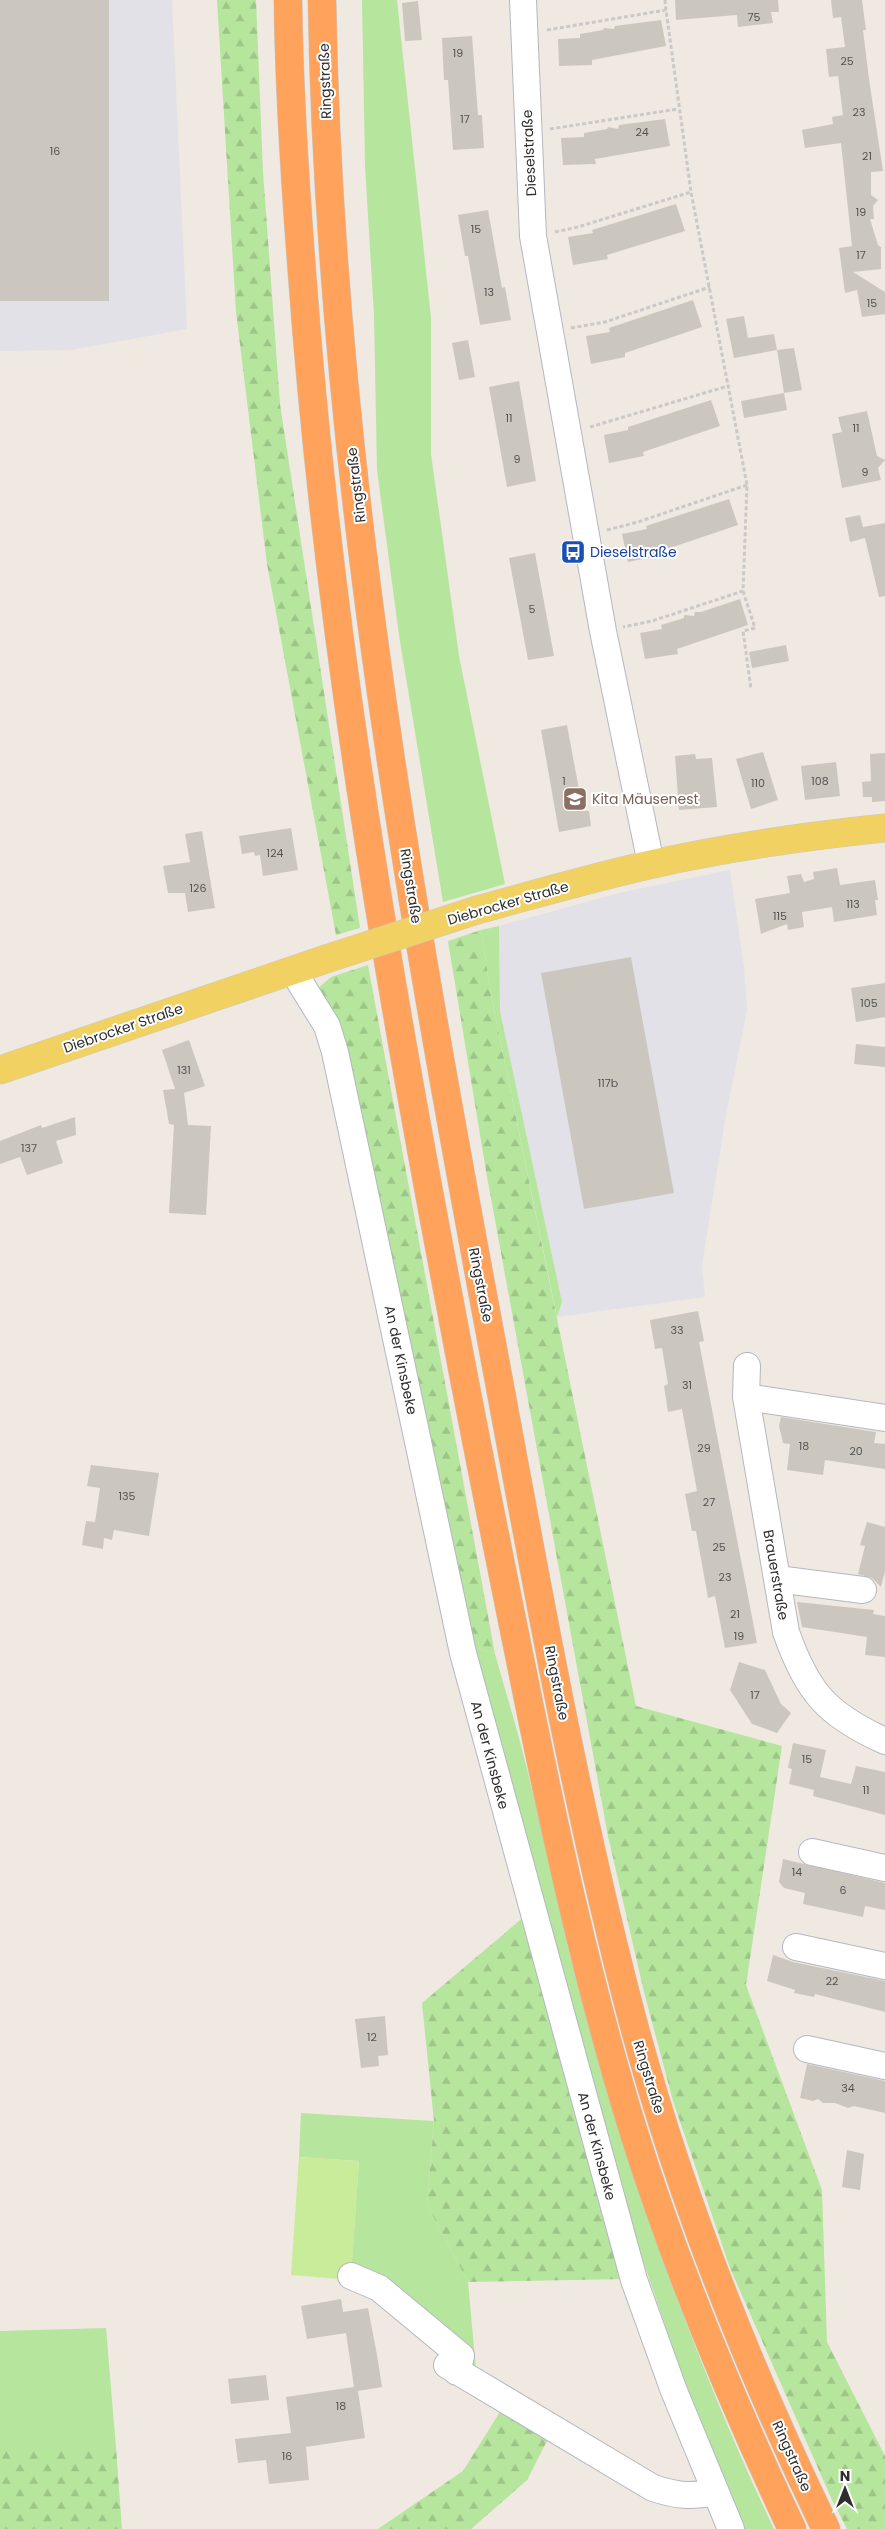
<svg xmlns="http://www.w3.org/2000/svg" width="885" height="2529" font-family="Poppins,sans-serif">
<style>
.industrial{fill:#e3e1e8}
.grass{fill:#b6e59e}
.forest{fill:url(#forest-firs)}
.pitch{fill:#c9ec9a}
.building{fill:#cbc7bf}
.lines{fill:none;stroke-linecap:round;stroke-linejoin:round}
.minor-casing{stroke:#b4b7c1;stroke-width:28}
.major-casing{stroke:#c9c9c9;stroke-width:29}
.highway-casing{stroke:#c9c9c9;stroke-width:29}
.path{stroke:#c9c9c9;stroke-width:3;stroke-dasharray:4 2.5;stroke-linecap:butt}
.minor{stroke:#fff;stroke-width:26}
.major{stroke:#f2d163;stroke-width:28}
.highway{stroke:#ffa35c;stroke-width:28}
.major-bridge-casing{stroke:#c9c9c9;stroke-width:29;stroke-linecap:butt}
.major-bridge{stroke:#f2d163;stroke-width:28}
.labels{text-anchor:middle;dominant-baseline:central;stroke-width:4;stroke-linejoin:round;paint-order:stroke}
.number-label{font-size:11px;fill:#555452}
.street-label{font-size:14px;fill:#2e2e2e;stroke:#fff}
.transit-label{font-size:14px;fill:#164399;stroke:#fff;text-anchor:start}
.education-label{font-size:14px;fill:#785e54;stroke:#fff;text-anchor:start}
</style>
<defs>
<pattern id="forest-firs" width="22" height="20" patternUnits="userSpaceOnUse" patternTransform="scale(1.25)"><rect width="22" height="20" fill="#b6e59e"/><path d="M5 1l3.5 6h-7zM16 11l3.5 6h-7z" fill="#9dc588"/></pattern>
</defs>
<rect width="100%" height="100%" fill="#efe9e1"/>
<path class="industrial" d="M0,0H172L187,329L71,350L0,351Z
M730,870L744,967L747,1010L726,1115L702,1265L705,1297L557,1317L562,1302L500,1011L499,926L623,892Z"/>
<path class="grass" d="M362,0H397L431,318V454L459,656L505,884L443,902L399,635L377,470L374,315L365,166Z
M499,926L500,1011L562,1302L557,1317L491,995L481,930Z
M469,1645L495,1654C505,1690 516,1725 525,1761C544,1836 558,1912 578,1986C629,2171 691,2355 774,2529H745L693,2406L640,2252Z
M301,2113L434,2121L427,2205L468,2282L477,2380L351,2273L359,2161L299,2157Z
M106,2328L116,2448H0V2331Z"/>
<path class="forest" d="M217,0H256L263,172L280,404L360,928L336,935L267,564L236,312Z
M481,930L491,995L636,1706L782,1746L746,1985L822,2190L827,2342L885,2456V2529H847L832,2500L730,2268L673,2101L644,1992L608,1836L486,1171L448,941Z
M368,965L495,1654L469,1645L316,990L331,977Z
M525,1916L625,2279L468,2282L427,2205L434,2121L422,2003Z
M503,2407L550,2435L527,2480L471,2529H378L463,2471Z
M0,2448H116L122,2529H0Z"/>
<path class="pitch" d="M299,2157L359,2161L351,2280L291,2275Z"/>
<path class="building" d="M0,0H109V301H0Z
M675,0H778L779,12H771L773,23L738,27L737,15L676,20Z
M831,0H862L866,30H863L869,79L883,171L871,172V195L878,200L873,206L874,219H870L878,245L881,247V269L853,272L885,292V314L862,317L857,290L845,293L839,248L852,246L841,143L805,148L802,130L833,124L832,117L843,115L838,76L829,77L826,49L845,47L841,17L833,18Z
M418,1L422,40L405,41L402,3Z
M661,20L666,46L592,60V65L559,66L558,39L580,38V34L603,30L604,28L614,29L615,26Z
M472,36L478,115H482L484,148L453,150L448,80H444L442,38Z
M665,119L670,146L595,159L596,164L563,165L561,138L584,137V133L607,129L608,127L618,129L619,125Z
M676,204L685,231L607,255L608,259L573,265L568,237L593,233L592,230Z
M488,210L502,288L505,287L511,320L480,325L468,256H465L458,215Z
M693,300L702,327L625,353V357L591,364L586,336L610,332L609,328Z
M744,316L748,338L774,334L777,350L734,358L726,319Z
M468,340L475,377L459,380L452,343Z
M794,348L802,390L784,393L777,350Z
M519,381L536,481L507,487L489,387Z
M784,393L787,410L744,418L741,401Z
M711,400L720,426L643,452L644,456L609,463L604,435L628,430V427Z
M867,411L877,456L885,460L878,468L881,480L842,488L832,434L842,432L838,417Z
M729,499L738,525L661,551L662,555L628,562L622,534L647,529L646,526Z
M860,515L863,527L885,523V596L879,597L865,538L850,542L845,518Z
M535,553L554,656L528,660L509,558Z
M740,599L748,625L677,649L678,654L645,659L640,633L662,629L661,625L684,618V615L694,616L695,612H701Z
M786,645L789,661L752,668L749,652Z
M567,725L583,811H589L591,826L559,832L541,730Z
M763,752L778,800L751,809L736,759Z
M885,753V801L872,802V797H863L862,782L871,781L870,754Z
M695,754L696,759L712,758L717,807L679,810L675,756Z
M836,762L840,796L805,800L801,766Z
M291,828L298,870L263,876L260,855L255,856L254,852L242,854L239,836Z
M202,831L215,908L188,912L185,893H168L163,866L190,862L185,834Z
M837,868L840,885L875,880L878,900H875L877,915L834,922L832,907L802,912L804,927L788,930L787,924L761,934L755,899L790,893L787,876L801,874L804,882L814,879L813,872Z
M631,957L674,1193L584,1209L541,973Z
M885,983V1017L856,1022L851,988Z
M189,1040L205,1086L184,1093L188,1125L211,1126L206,1215L169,1213L174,1125L169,1124L163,1090L175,1089L162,1050Z
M856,1044L885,1047V1067L854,1064Z
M75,1117L76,1135L56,1141L63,1163L27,1175L20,1157L0,1164V1141L41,1125L42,1128Z
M698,1311L704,1341L699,1342L757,1643L725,1648L715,1596L708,1598L696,1531H692L685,1494L697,1491L682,1409L668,1412L664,1386L668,1384L662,1348L655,1349L650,1320Z
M781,1417L876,1432L874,1443L885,1444V1469L825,1460L823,1475L787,1470L790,1444L783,1443L779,1426Z
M91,1465L159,1473L149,1536L114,1530L112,1540L104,1538L103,1549L82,1545L86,1521L95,1522L100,1488L87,1486Z
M867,1522L885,1527V1571L881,1587L872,1578L858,1574L865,1546L860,1545Z
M797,1602L874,1610L873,1614L885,1616V1657L865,1655L867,1637L802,1627Z
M739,1662L765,1670L781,1704L791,1713L777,1733L752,1724L730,1690Z
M793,1743L826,1750L820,1777L851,1784L856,1766L885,1772V1815L813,1796L814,1790L789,1784L792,1769L788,1768Z
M783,1859L885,1883V1910L865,1906L863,1917L803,1904L805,1893L784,1888L779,1882Z
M773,1955L793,1962L885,1981V2012L815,1994L814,1997L794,1993L795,1990L767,1981Z
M385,2016L388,2055L378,2056L379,2066L361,2068L355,2019Z
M807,2064L885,2081V2113L854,2106L848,2108L835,2103H823L818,2099L813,2101L800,2098Z
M847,2150L864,2154L860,2190L842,2187Z
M341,2299L343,2312L368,2308L377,2355L382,2387L358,2391L365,2438L306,2447L309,2480L269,2484L266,2460L238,2463L235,2439L291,2433L286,2397L354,2387L346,2333L307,2339L301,2306Z
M266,2375L269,2400L231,2404L228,2379Z"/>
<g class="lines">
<defs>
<path id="minor" d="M523,0L533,236L603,631L651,864
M293,971L327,1026L335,1052L463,1653L634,2280L674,2391L731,2529
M747,1366L746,1397L786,1632C807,1692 827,1715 885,1741
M746,1397L885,1418
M777,1579L863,1590
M812,1852L885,1868
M796,1947L885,1966
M807,2049L885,2066
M351,2276L379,2288L461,2356L457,2372
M447,2365L653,2488C678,2496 690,2497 716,2492"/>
<path id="major" d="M477,910C536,894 594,877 653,864C730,847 807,836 885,828
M0,1070L326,959"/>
<path id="highway" d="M288,0C289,91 295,182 302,273C327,620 385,963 450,1304C473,1428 498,1551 523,1674C554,1828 587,1981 633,2130C676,2267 731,2400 792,2529
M322,0C329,443 406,882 487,1317C531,1551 571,1787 632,2018C679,2194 747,2366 826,2529"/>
</defs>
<use href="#minor" class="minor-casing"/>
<use href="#major" class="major-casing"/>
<use href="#highway" class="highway-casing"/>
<path class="path" d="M665,0L666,10
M547,30L666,10L691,192L747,485L743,591L652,621L623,627
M550,129L678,109
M555,232L578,227L691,192
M571,328L605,322L710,287
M590,427L728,386
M607,530L638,522L747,485
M743,591L755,628L743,631L751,689"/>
<use href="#minor" class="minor"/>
<use href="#major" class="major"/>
<use href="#highway" class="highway"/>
<defs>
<path id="major-bridge" d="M326,959L477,910"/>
</defs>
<use href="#major-bridge" class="major-bridge-casing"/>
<use href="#major-bridge" class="major-bridge"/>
</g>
<defs>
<symbol id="bus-square" viewBox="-11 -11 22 22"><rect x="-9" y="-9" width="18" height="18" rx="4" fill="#1a4fb4" stroke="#fff"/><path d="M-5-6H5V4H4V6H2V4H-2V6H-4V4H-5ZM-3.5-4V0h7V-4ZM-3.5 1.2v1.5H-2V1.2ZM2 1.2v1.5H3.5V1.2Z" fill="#fff"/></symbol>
<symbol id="school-square" viewBox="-11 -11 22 22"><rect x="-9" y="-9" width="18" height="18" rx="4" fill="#8d6e63" stroke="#fff"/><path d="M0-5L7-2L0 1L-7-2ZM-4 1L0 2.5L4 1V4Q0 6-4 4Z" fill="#fff"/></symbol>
</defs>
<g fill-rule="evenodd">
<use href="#bus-square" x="559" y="538" width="28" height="28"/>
<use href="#school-square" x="561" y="785" width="28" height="28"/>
</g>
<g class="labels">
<g class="number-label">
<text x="754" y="17">75</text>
<text x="458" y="53">19</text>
<text x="847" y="61">25</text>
<text x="859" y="112">23</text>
<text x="465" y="119">17</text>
<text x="642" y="132">24</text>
<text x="55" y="151">16</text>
<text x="867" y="156">21</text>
<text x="861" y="212">19</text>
<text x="476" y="229">15</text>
<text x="861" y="255">17</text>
<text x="489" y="292">13</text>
<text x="872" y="303">15</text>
<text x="509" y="418">11</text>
<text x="856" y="428">11</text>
<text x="517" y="459">9</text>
<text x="865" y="472">9</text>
<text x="532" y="609">5</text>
<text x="564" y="781">1</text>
<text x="820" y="781">108</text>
<text x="758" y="783">110</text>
<text x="275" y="853">124</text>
<text x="198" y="888">126</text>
<text x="853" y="904">113</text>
<text x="780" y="916">115</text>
<text x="869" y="1003">105</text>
<text x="184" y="1070">131</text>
<text x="608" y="1083">117b</text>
<text x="29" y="1148">137</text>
<text x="677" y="1330">33</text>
<text x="687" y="1385">31</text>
<text x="804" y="1446">18</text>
<text x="704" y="1448">29</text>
<text x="856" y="1451">20</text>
<text x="127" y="1496">135</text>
<text x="709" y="1502">27</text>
<text x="719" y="1547">25</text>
<text x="725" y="1577">23</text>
<text x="735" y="1614">21</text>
<text x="739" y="1636">19</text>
<text x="755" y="1695">17</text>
<text x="807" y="1759">15</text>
<text x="866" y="1790">11</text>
<text x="797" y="1872">14</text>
<text x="843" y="1890">6</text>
<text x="832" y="1981">22</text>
<text x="372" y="2037">12</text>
<text x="848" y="2088">34</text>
<text x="341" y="2406">18</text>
<text x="287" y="2456">16</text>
</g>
<g class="street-label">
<text transform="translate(325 81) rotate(-92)">Ringstraße</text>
<text transform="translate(529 153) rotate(-93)">Dieselstraße</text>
<text transform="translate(356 485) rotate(-97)">Ringstraße</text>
<text transform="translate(411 886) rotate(81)">Ringstraße</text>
<text transform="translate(508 903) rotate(-16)">Diebrocker Straße</text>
<text transform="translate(123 1028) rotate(-19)">Diebrocker Straße</text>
<text transform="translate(481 1285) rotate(79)">Ringstraße</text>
<text transform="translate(401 1360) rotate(78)">An der Kinsbeke</text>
<text transform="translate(776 1575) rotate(80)">Brauerstraße</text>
<text transform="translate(557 1683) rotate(79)">Ringstraße</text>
<text transform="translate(490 1755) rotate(75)">An der Kinsbeke</text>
<text transform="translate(649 2077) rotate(73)">Ringstraße</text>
<text transform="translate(597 2146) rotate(75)">An der Kinsbeke</text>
<text transform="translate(792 2456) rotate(66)">Ringstraße</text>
</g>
<g class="transit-label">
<text x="590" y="552">Dieselstraße</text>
</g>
<g class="education-label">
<text x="592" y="799">Kita Mäusenest</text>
</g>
</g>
<g transform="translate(845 2489)" stroke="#ffffff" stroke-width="4" paint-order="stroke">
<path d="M0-4L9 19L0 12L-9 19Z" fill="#2e2e2e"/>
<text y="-8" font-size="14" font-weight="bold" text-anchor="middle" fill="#2e2e2e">N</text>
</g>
</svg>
